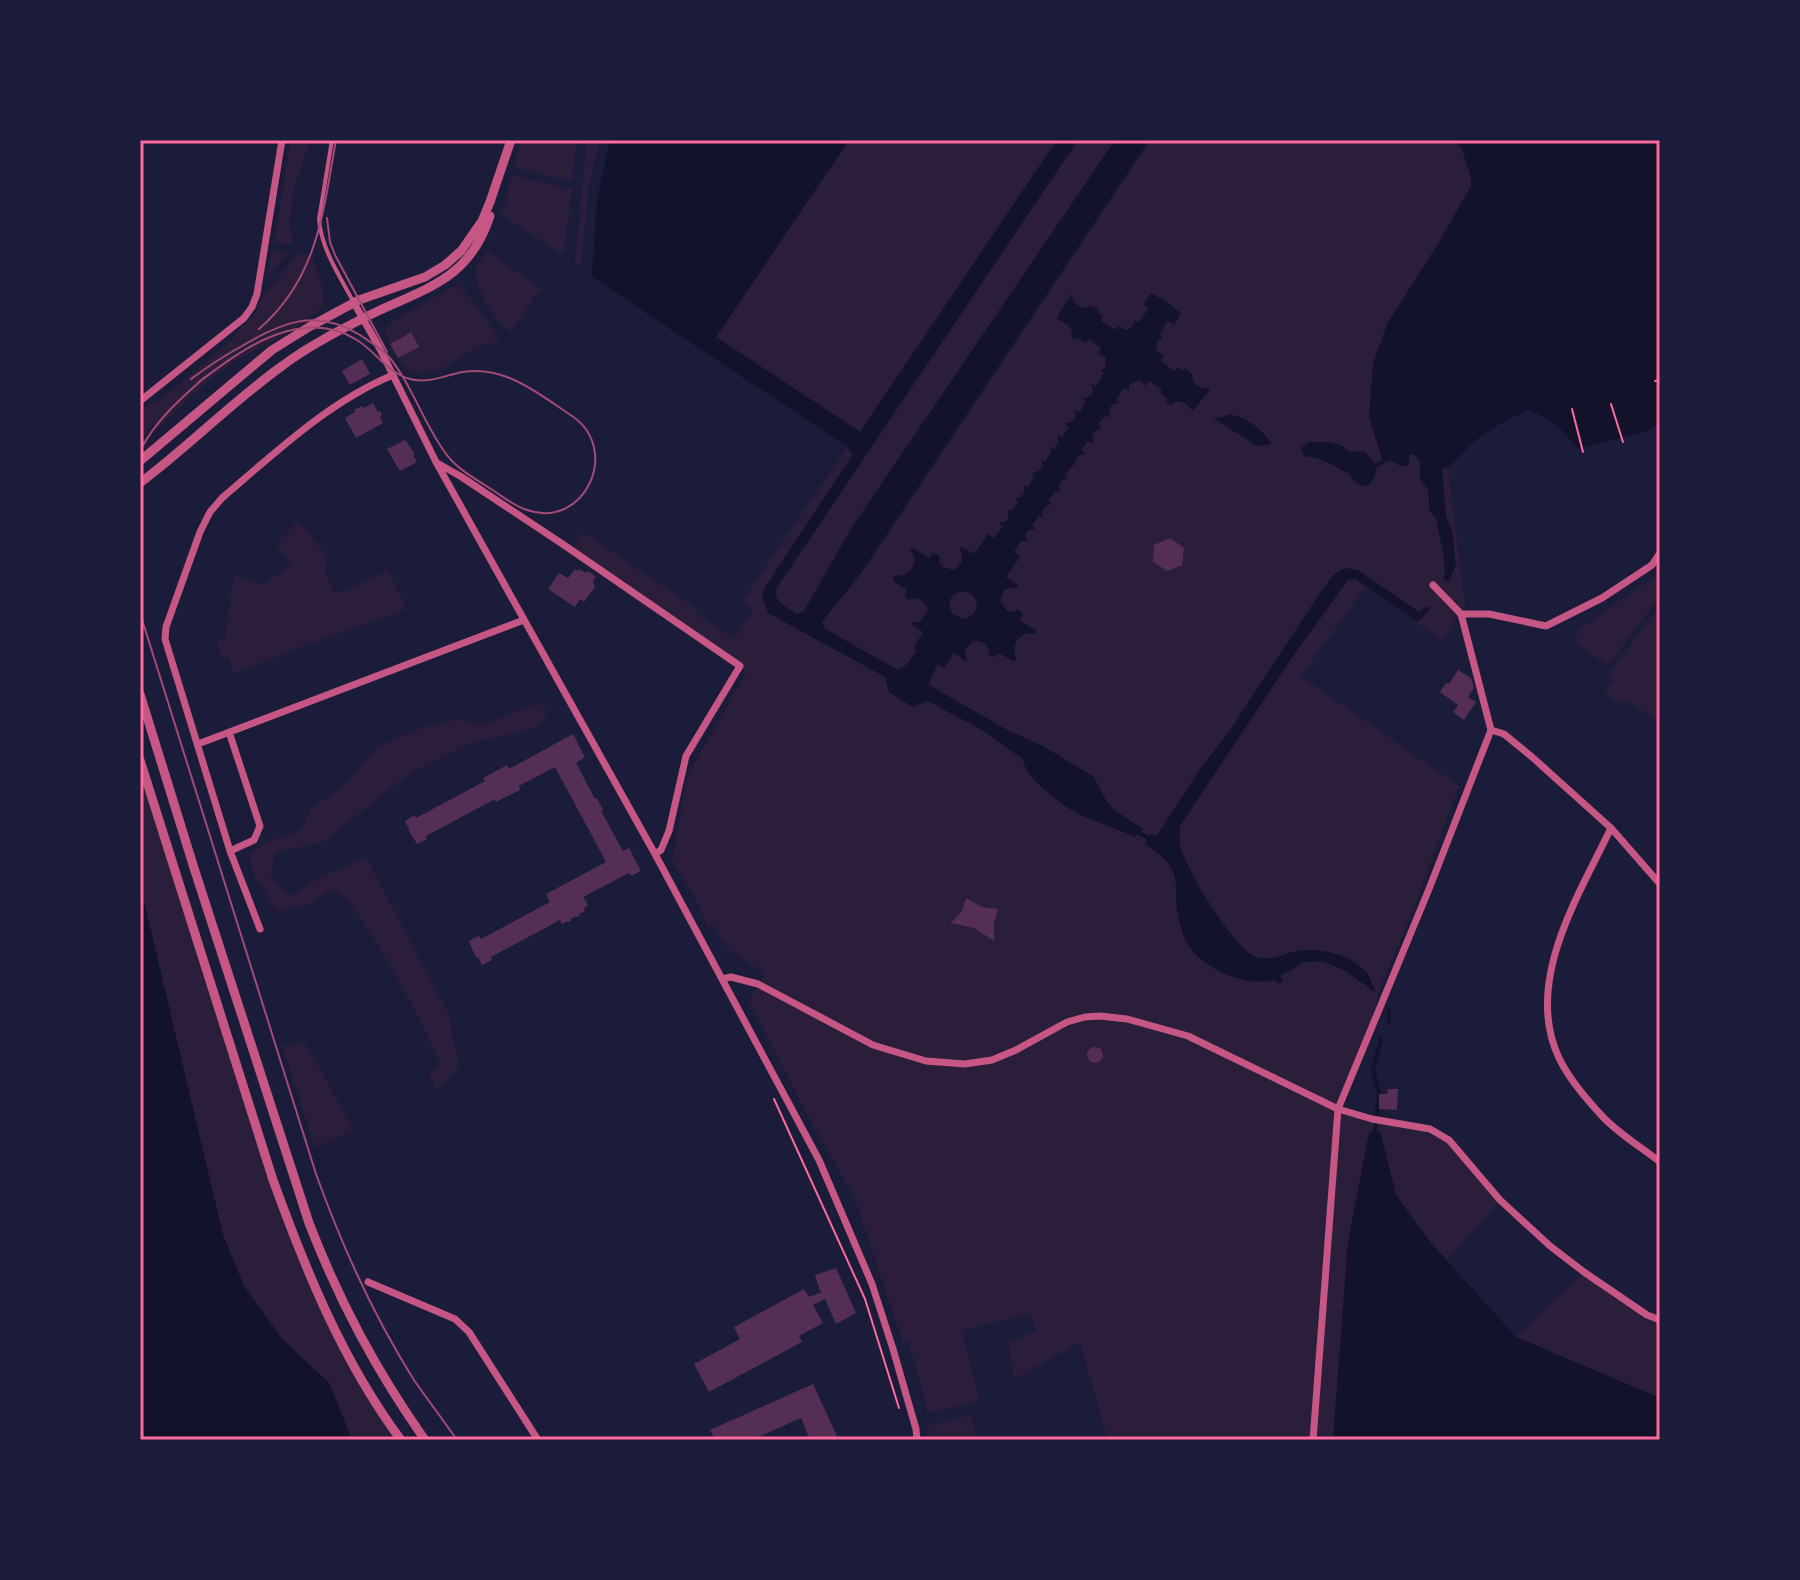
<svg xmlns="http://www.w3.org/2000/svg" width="1800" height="1580" font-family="Overpass,sans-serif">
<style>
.green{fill:#2a1e3b}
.water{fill:#12122b;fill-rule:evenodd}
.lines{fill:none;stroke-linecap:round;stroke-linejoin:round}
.stream{stroke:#12122b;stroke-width:4}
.building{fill:#542f53}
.path{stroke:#ff6b9d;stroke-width:2}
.service{stroke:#c65784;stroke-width:4}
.minor{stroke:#c65784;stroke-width:7}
.tertiary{stroke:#c65784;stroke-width:9}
.tram{stroke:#a44b75;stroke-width:2}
.neatline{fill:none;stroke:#ff6b9d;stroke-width:3}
</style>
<rect width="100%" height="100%" fill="#1b1b3a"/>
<path class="green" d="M291,140L309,143C299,172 284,214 293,244L290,245L274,242Z
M521,140H577L572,182L514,167Z
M587,140H600L589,184L581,267L575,263Z
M849,140H1057L860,432L716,337Z
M1078,140H1447L1461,146L1471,177V186L1441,239L1393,461L1408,465L1409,454L1415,455L1420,463L1432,471L1448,468L1465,604L1443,641L1366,587L1301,676L1459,786L1413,910L1379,990L1370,1029L1338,1108L1376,1123L1410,1129L1449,1140L1500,1200L1447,1260L1430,1242L1396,1195L1380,1131L1369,1133L1348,1242L1333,1440H1108L1080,1343L1014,1379L1008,1342L1036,1331L1031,1314L962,1330L980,1402L928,1413L909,1342L903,1343L855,1199L802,1105L749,1001L763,976L760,970L728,949L712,924L708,928L694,895L672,862L687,777L746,673L740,666L572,550L583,532L697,609L696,613L734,639L753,610L743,600L847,447L853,454L862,460Z
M512,175L572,189L564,252L561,254L502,215Z
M272,250L289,252L267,277Z
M487,251L541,288L511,332C489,315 480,296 475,268Z
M299,252L313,257C316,268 327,294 322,305C311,326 255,349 234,362C207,380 183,404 159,427L153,425L144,437L140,435V409L163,398L234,338L239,329L254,315L261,299Z
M457,285C475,299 486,321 500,338L495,343C474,343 456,363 436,371C429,374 419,373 410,373L398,358L419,347L410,332L390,344L385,329L396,319Z
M298,521L327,556L325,574L335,592L349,590L388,570L407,609L298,648L234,674L229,657L222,658L216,641L225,638L234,574L262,585L291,565L276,544Z
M1660,573V596L1608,666L1573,641L1582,627Z
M1660,605V724L1626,699L1621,704L1604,693L1613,680L1607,676Z
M542,704L548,713L539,726L521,732L471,743L412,772L321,843L276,852L270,874L289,896L321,877L366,857L448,1013L459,1067L437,1090L429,1074L440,1063L420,1020L390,965L351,903L333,889L309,904L278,912L254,876L249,854L265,843L302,830L311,808L344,785L377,747L421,728L460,719L482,725L527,707Z
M140,760L273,1180L310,1278L400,1440H352L329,1383L282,1339L244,1286L223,1235L140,885Z
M305,1042L354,1130L315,1148L282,1046Z
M1584,1272L1660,1320V1398L1516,1337Z
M971,1415L977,1440H929L928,1426Z"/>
<path class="water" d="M610,140H849L716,337L860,432L1057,140H1078L776,589C773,602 787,607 797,614L804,611L852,527L1115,140H1150L862,572L822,622L825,629L898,670L905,666L917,651L914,647L923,632L911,624L912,622H920L928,610C925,601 918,596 908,600L904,596L907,590L893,580L894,576C907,576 913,571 915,558L910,550L913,548L929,558L933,553L940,556L939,561L942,567L954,570L962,562V555L959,550L962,547L974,554L988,534L994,538L1002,527L999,522H1005L1009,517L1007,510L1012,511L1018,502L1015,498L1021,497L1024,493V485L1028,487L1034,478L1031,473C1037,472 1040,471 1043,466L1041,460L1045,462L1052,450L1049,448H1054C1059,443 1059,440 1057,434L1062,437L1069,427L1064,423C1071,423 1074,421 1076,414L1074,410L1080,412L1086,401L1081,397L1086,398L1092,394L1093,389L1091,384L1096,386L1104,373L1100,370L1105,368L1106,358L1098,354L1101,348L1089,339L1086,343L1078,338L1076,340L1071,337L1072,330L1067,324L1056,319L1071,294C1074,304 1080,311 1091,306L1099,310L1098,313L1103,316L1101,321L1115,330L1119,325L1123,329L1128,330L1134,325L1135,320L1139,322L1149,308L1144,304L1151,293L1167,302L1181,313L1174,325L1168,321L1159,335L1163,338L1157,342L1156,349L1159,353L1164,355L1161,361L1174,371L1178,367L1183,371L1185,368L1192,374C1192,386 1200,389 1211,388L1193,411L1185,403L1177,401L1170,405L1166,401L1167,398L1160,393L1162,389L1149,381L1145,386L1142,381L1138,380L1129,385V390L1124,388L1116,400L1120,403L1114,404L1110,407L1109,413L1111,418L1106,415L1098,424L1102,430L1098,429C1092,434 1091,437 1094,443L1088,441L1081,450L1086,454C1078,454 1074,459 1076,467L1073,464L1065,476L1069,479L1063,480C1058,484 1058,487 1060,493L1055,492L1048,501L1051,504L1045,507L1042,512L1043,518L1039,516L1032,525L1035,529L1028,530L1025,536L1027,541H1021L1014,552L1020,557L1006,577L1018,585L1016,588H1011L1004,590L1000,601L1007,611L1014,612L1018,609L1023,614L1020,620L1036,631L1034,634L1026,633C1014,640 1012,647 1017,659L1013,661L999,653L994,657L989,655C989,644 982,640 972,641L964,652L967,659L965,661L954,653L944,668L938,664L930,680L929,685L1009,731L1043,746L1094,777L1104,797L1113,809L1143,829L1135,837C1118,829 1099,823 1081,815C1064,807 1024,778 1023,759L982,730L928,701L912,707L889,692L885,677L768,613L762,595L764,589L853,454L847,447L592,277L597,200ZM963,591L972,594L977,602C977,611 973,616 965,619L953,614C946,604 950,593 963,591Z
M1447,140H1660V422L1646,431L1579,449L1557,425L1529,409L1498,425L1473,442L1448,468L1442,469L1446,516L1452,532L1456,565L1449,582L1443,579L1445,570L1443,552L1436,519L1429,509L1428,490L1420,479V463L1415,455L1410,454L1408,466L1398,465L1393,461L1383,462L1369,417L1373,364L1387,324L1441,239L1471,186V177L1461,146Z
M1228,414C1251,419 1257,426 1272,443L1267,445L1257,446L1213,418L1224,417Z
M1309,442H1327L1341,445L1349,451L1365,452L1372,460L1377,469L1374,478L1368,486C1357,485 1354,483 1349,473C1331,466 1326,458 1304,456L1301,448Z
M1345,568L1358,570L1419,612L1427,606L1430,609L1419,621H1415L1356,579L1348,580L1293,656L1180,826C1180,832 1179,839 1180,845C1185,868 1234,949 1256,957C1269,961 1280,956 1292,952C1315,946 1351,953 1367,973C1371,978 1371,984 1375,989L1374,992C1356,978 1328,955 1303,963C1296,966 1288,972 1280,976L1283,981L1278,984L1274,980C1242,988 1191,965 1182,931C1180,921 1176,910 1176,900C1176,888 1177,881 1172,869C1166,858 1155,851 1145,844L1151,834L1156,836L1158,834L1202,766L1228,733L1318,596L1334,574Z
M140,885L223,1235L244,1286L282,1339L329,1383L352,1440H140Z
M1375,1130L1380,1131L1396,1195L1430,1242L1516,1337L1660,1398V1440H1333L1348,1242L1369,1133Z"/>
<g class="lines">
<path class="stream" d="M1374,466L1383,462
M1139,833L1152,840
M1389,1011V1022
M1375,1130L1379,1094L1373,1069L1381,1039"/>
</g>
<path class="building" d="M411,332L419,347L398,358L390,344Z
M362,359L370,374L350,385L342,371Z
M373,403L378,412L380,411L382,415L380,416L383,423L356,438L345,418L355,412L354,410L362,406L363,408Z
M405,440L415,454L413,455L417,462L400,471L387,449Z
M1170,538L1184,548L1182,565L1167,571L1153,562L1154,545Z
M575,569L578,571L579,569L586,573L588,571L596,577L593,581L595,587L584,602L580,599L575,607L548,589L559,573L568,578Z
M1458,670L1471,678L1474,688L1468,697L1476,702L1464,720L1453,712L1458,705L1440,692L1446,683L1449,684Z
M573,734L585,757L576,763L595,799L597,798L603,810L601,811L623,851L629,848L641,871L631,876L629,873L583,897L588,905L584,908L585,911L579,914L580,916L577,917V916L570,919L571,921L568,922V921L562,924L560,920L491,957L492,960L482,965L478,957L476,958L469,941L479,936L481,939L550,902L546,894L606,862L605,860L555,767L519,786L520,790L496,802L495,799L426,836L427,839L417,844L408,829H409L405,821L415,815L416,818L485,781L483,778L507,765L509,769Z
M966,898L982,907L998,909L994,922V941L974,928L951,923L962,911Z
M1087 1055a8 8 0 1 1 16 0a8 8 0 1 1-16 0Z
M1388,1089H1398L1397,1110L1379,1109V1094H1387Z
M836,1268L856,1313L836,1324L825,1299L813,1305L823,1323L799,1336L802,1342L709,1392L694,1364L740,1339L734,1327L804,1289L809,1297L822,1292L820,1291L815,1275Z
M813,1384L837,1436L829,1440H810L801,1418L752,1440H715L710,1430Z"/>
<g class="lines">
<path class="path" d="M1655,381L1660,380
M1611,404L1623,442
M1572,409L1583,452
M774,1099L865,1299L899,1408"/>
<path class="service" d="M332,140L319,219C321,248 339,275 353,301"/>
<path class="minor" d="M354,303L380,349L436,462L655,854L819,1160L872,1284L893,1349L916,1429L917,1440
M140,401L244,318L252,307L257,294L282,140
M437,463L460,476L564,545L740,666L686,756L669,831L661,850L655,854
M1461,614H1489L1546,626L1602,598L1652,565L1660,553
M1491,730L1504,734L1532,757L1611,828L1660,884
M229,732L260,826L254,840L230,851
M198,744L524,620
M1611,828C1579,895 1523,982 1559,1058C1569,1079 1587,1100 1603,1117C1619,1134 1641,1147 1660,1162
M260,929L230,851L165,639L166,627L200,532L210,512L222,498C275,453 328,402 393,375
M722,979L731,977L758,984L873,1045L926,1061L965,1064L992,1060L1016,1050L1067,1022L1085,1017L1100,1016L1127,1019L1188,1036L1338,1109L1372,1119L1430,1129L1449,1140L1500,1200L1550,1246L1584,1272L1647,1315L1660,1320
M368,1282L455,1319L469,1332L538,1440
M1313,1440L1338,1109L1429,889L1491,730L1461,614L1433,585"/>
<path class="tertiary" d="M140,461L272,350L309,327L359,300L425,277L445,265L461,251L482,221L490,202L511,140
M140,483C189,446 232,402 282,366C311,344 346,327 378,311C430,287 470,277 490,216
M140,694L194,868L309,1223C340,1303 376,1370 425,1440
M140,760L273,1180C306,1271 343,1362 401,1440"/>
<path class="tram" d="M327,218L330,242L335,255L387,352
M259,329C318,278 323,212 336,140
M191,379C207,367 224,356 242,346C282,322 316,308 360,335C370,342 381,348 389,357C412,385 423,422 444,451C455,468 474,478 491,489C502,496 514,506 527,510C584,530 622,450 572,416C539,394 505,365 463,372C445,375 429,384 410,379C388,373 376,352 357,340C302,306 243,348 199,382
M140,451C155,421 180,399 205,377
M140,613L316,1174C342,1246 373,1315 414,1380C428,1400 443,1420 457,1440"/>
</g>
<rect width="1800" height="1580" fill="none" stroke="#1b1b3a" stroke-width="284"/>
<rect x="142" y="142" width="1516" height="1296" class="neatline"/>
</svg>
